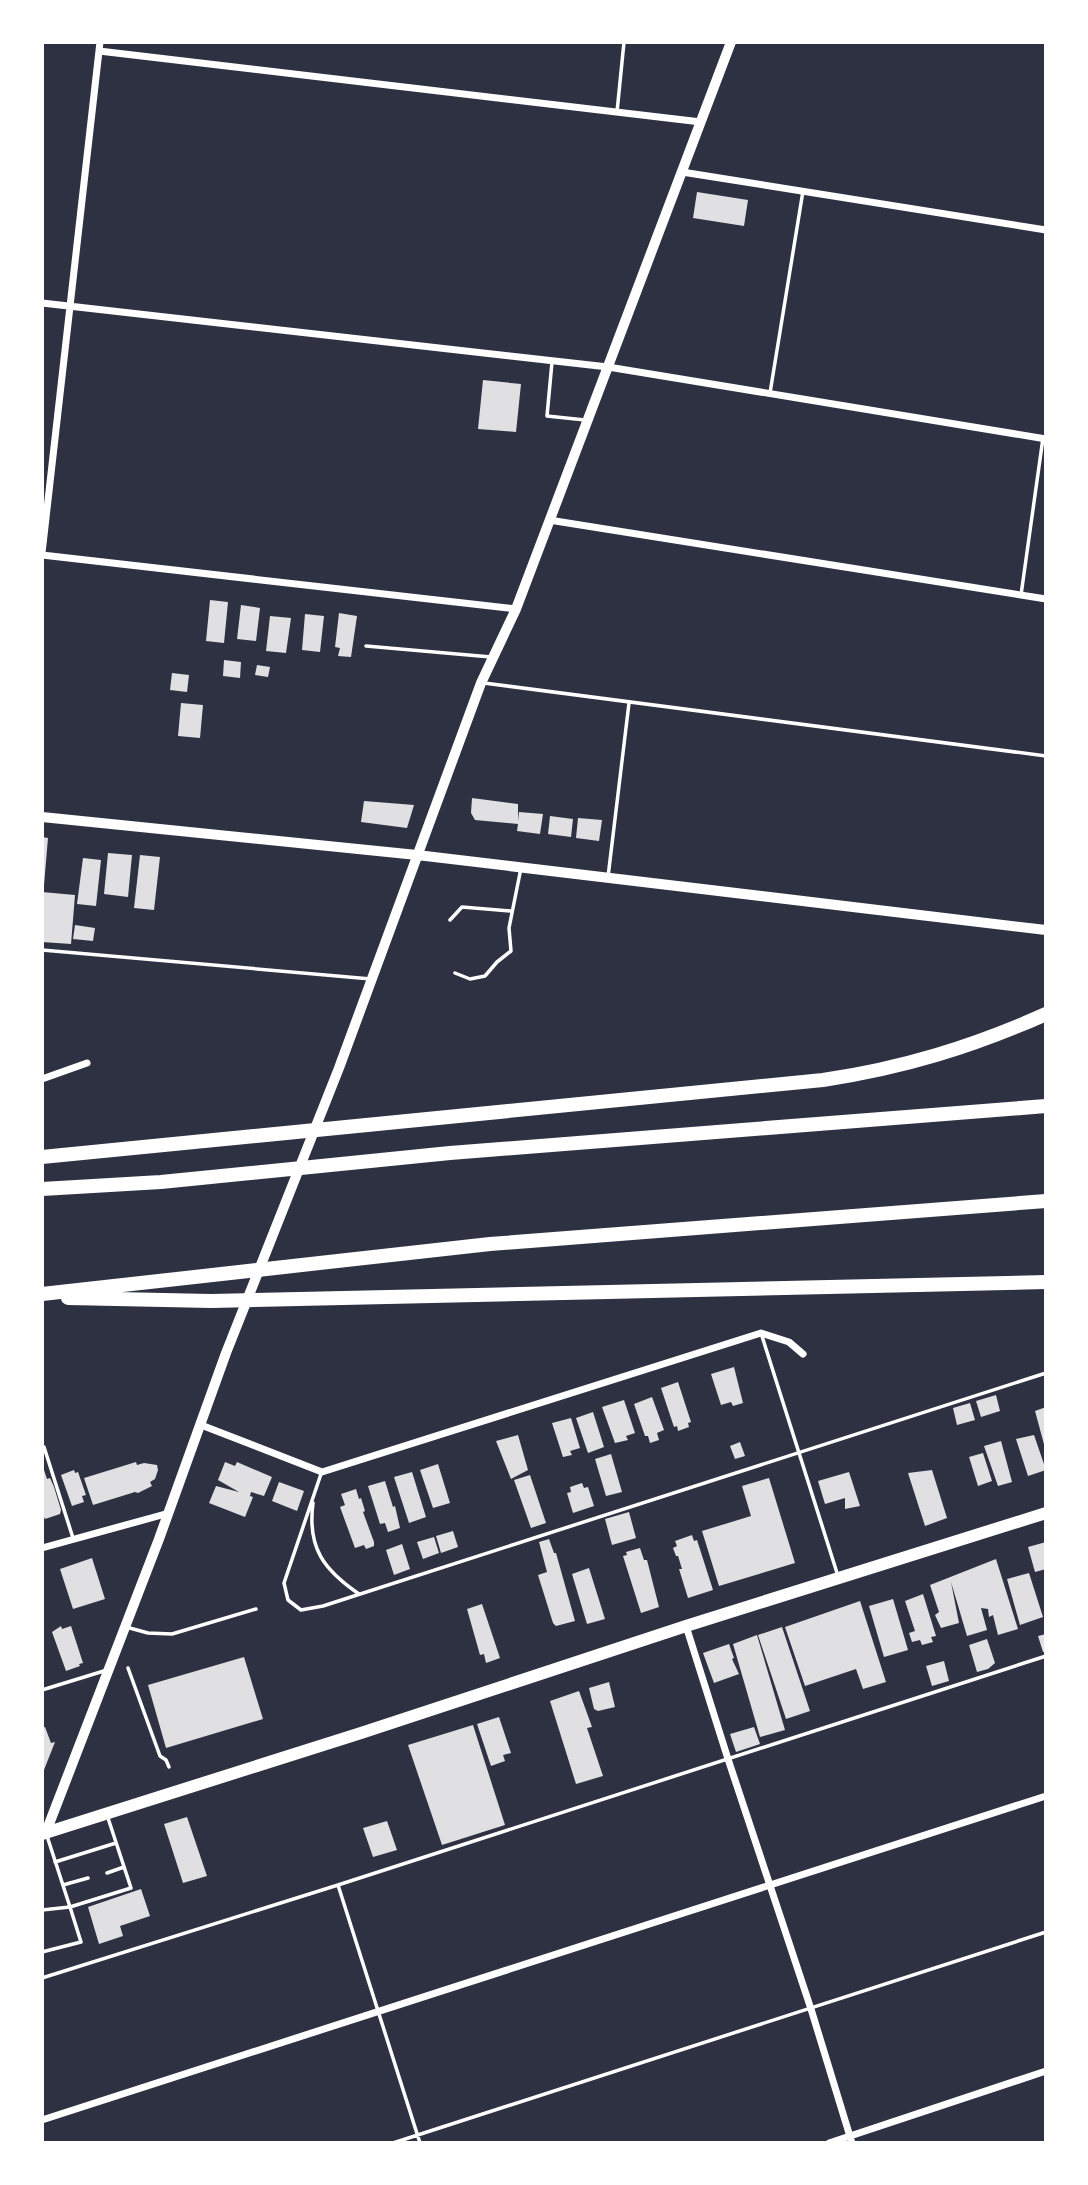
<svg xmlns="http://www.w3.org/2000/svg" width="1088" height="2185" font-family="'Libre Baskerville',serif">
<style>
.building{fill:#e0e0e3}
.lines{fill:none;stroke-linecap:round;stroke-linejoin:round}
.path{stroke:#fff;stroke-width:3.5}
.service{stroke:#fff;stroke-width:3.5}
.minor{stroke:#fff;stroke-width:7}
.tertiary{stroke:#fff;stroke-width:10}
.primary{stroke:#fff;stroke-width:12}
.motorway{stroke:#fff;stroke-width:14}
</style>
<rect width="100%" height="100%" fill="#2d3142"/>
<path class="building" d="M697,192L748,200L744,226L693,218Z
M483,380L521,384L516,432L478,429Z
M210,600L228,602L224,643L206,641Z
M241,605L260,608L256,641L237,639Z
M339,613L357,616L351,657L338,656L340,648L335,647Z
M305,614L324,616L320,652L302,650Z
M270,616L291,618L286,653L266,651Z
M224,660L241,662L240,678L223,676Z
M257,665L270,667L268,677L255,675Z
M172,673L189,675L187,692L170,690Z
M181,703L203,705L200,738L178,736Z
M472,798L518,804V821L519,812L543,814L540,834L517,831L518,824L475,820L471,813Z
M364,801L414,805L407,828L361,822Z
M550,816L573,819L571,837L548,834Z
M578,818L602,820L599,841L576,838Z
M42,837L48,838L44,885H42Z
M108,853L132,855L128,897L104,894Z
M140,855L160,857L154,910L134,908Z
M83,858L101,860L96,906L77,904Z
M42,892L75,895L71,944L42,942Z
M75,925L95,928L93,941L73,939Z
M734,1367L743,1403L733,1406L731,1402L721,1405L711,1374Z
M678,1382L691,1422L688,1423L689,1427L678,1431L677,1426L674,1427L661,1388Z
M996,1395L1000,1411L981,1417L976,1401Z
M652,1397L664,1430L657,1433L659,1440L650,1443L648,1436H645L634,1404Z
M624,1400L635,1433L626,1436L628,1440L615,1443L602,1407Z
M970,1403L975,1420L957,1425L953,1408Z
M1046,1407V1448H1045L1035,1411Z
M593,1412L604,1447L588,1453L576,1418Z
M571,1418L580,1448L570,1451L572,1455L563,1457L552,1423Z
M518,1435L528,1470L511,1479L496,1441Z
M1034,1435L1046,1470L1028,1476L1016,1439Z
M1001,1441L1012,1482L998,1486L984,1446Z
M740,1442L745,1456L735,1459L730,1446Z
M983,1453L992,1481L978,1486L969,1457Z
M611,1454L622,1492L606,1496L595,1459Z
M136,1462L137,1465L144,1463L157,1465L158,1470L155,1479L150,1482L152,1486L138,1493L135,1492L93,1505L84,1478Z
M225,1462L235,1466L237,1462L272,1477L264,1496L251,1492L250,1496L253,1497L245,1517L209,1503L216,1486L239,1492L218,1480Z
M438,1464L450,1503L433,1508L420,1470Z
M44,1470L47,1479L50,1478L54,1487L61,1510L60,1514L45,1519L42,1513V1471Z
M74,1470L75,1473L78,1472L86,1495L82,1496L84,1502L72,1506L61,1475Z
M932,1470L947,1518L925,1526L908,1473Z
M412,1472L426,1517L409,1523L394,1477Z
M849,1472L860,1506L845,1509V1498L825,1504L818,1481Z
M530,1475L546,1523L531,1528L514,1480Z
M769,1478L795,1563L719,1586L702,1531L751,1516L742,1486Z
M385,1481L393,1507L395,1506L400,1528L388,1532L385,1523L380,1524L368,1486Z
M279,1482L304,1491L297,1511L272,1501Z
M582,1483L584,1488L588,1487L594,1506L573,1513L567,1493L571,1492L570,1487Z
M356,1489L359,1499L361,1498L365,1511L363,1512L374,1542V1546L366,1549L364,1545L355,1548L340,1507L345,1505L341,1494Z
M629,1512L636,1538L612,1545L605,1519Z
M453,1531L458,1547L441,1553L436,1536Z
M692,1535L694,1541L697,1540L713,1590L688,1598L679,1569H682L678,1556H676L673,1548L677,1546L675,1541Z
M434,1537L439,1553L423,1559L417,1542Z
M549,1539L554,1553H556L575,1621L556,1626L553,1623L538,1575L547,1572L539,1542Z
M1046,1542V1569L1035,1572L1028,1547Z
M402,1544L410,1569L394,1575L386,1550Z
M640,1548L644,1560H647L659,1607L641,1613L623,1556L627,1555L626,1552Z
M92,1558L105,1599L73,1609L60,1569Z
M996,1559L1018,1629L998,1635L993,1615L989,1617L988,1609L981,1608L987,1630L967,1636L951,1582L959,1623L941,1628L935,1615L939,1612L930,1585Z
M589,1568L605,1619L587,1624L572,1574Z
M1029,1573L1043,1617L1020,1625L1007,1579Z
M923,1594L936,1636L931,1637L933,1642L922,1645L920,1640L912,1642L909,1633L915,1631L905,1601Z
M893,1599L908,1650L884,1657L869,1606Z
M860,1601L886,1682L863,1689L856,1669L805,1686L785,1627Z
M482,1604L500,1658L486,1663L484,1654L480,1655L467,1609Z
M61,1626L62,1629L71,1626L83,1663L79,1664L80,1666L66,1671L52,1632Z
M782,1627L810,1711L786,1719L758,1635Z
M1046,1634V1651L1043,1652L1038,1636Z
M757,1635L785,1730L760,1737L733,1644Z
M987,1639L995,1663L988,1669L977,1672L969,1645Z
M729,1644L734,1658L732,1659L739,1674L714,1683L703,1653Z
M244,1657L263,1719L166,1748L148,1685Z
M944,1661L949,1681L932,1686L926,1666Z
M609,1682L615,1707L598,1711L594,1709L589,1688Z
M579,1691L592,1727L587,1728L603,1776L576,1784L550,1701Z
M499,1717L511,1753L503,1755L505,1761L491,1766L477,1724Z
M473,1725L505,1825L442,1845L408,1745Z
M45,1727L51,1743L55,1742L42,1775V1728Z
M754,1727L760,1744L736,1752L730,1734Z
M187,1817L207,1876L183,1883L164,1824Z
M387,1821L397,1850L373,1857L363,1828Z
M141,1889L150,1916L120,1926L123,1936L99,1944L88,1907Z"/>
<g class="lines">
<path class="path" d="M128,1668L160,1756L166,1760L169,1767"/>
<path class="service" d="M617,112L624,42
M552,362L547,416L585,420
M770,393L803,191
M1021,595L1043,438
M366,646L491,657
M484,683L1046,756
M608,877L629,703
M450,920L462,907L511,911
M42,950L371,979
M455,973L470,979L485,976L497,962L511,951L509,928L521,868
M761,1333L838,1576
M42,1447H44L73,1538
M321,1474L284,1583L288,1600L301,1610L323,1606L1046,1373
M313,1503C307,1548 324,1570 359,1594
M126,1627L148,1633L172,1634L256,1609
M42,1690L107,1670
M47,1836L70,1907L131,1888L107,1815
M55,1862L116,1843
M107,1873L124,1867
M63,1885L88,1878
M338,1885L420,2143
M42,1910L70,1907L81,1942L42,1952
M42,1978L338,1885L1046,1656
M393,2143L1046,1932"/>
<path class="minor" d="M99,51L701,122
M682,172L1046,230
M42,303L608,367L1046,439
M549,520L1046,599
M42,553L100,42
M42,555L516,609
M42,1079L87,1063
M201,1425L322,1472L761,1333L789,1342L803,1354
M42,1548L169,1513
M686,1626L728,1759L811,2009L852,2143
M42,2120L1046,1796
M829,2143L1046,2071"/>
<path class="tertiary" d="M42,817L417,855L1046,930
M46,1832L159,1539L226,1353L339,1068L481,683L516,609L731,42"/>
<path class="primary" d="M42,1834L361,1733L686,1626L1046,1513"/>
<path class="motorway" d="M42,1157L823,1080C903,1068 972,1047 1046,1014
M42,1189L161,1182L450,1153L1046,1106
M42,1294L490,1244L1046,1201
M68,1298L211,1301L1046,1282"/>
</g>
<rect width="1088" height="2185" fill="none" stroke="#ffffff" stroke-width="88"/>
</svg>
